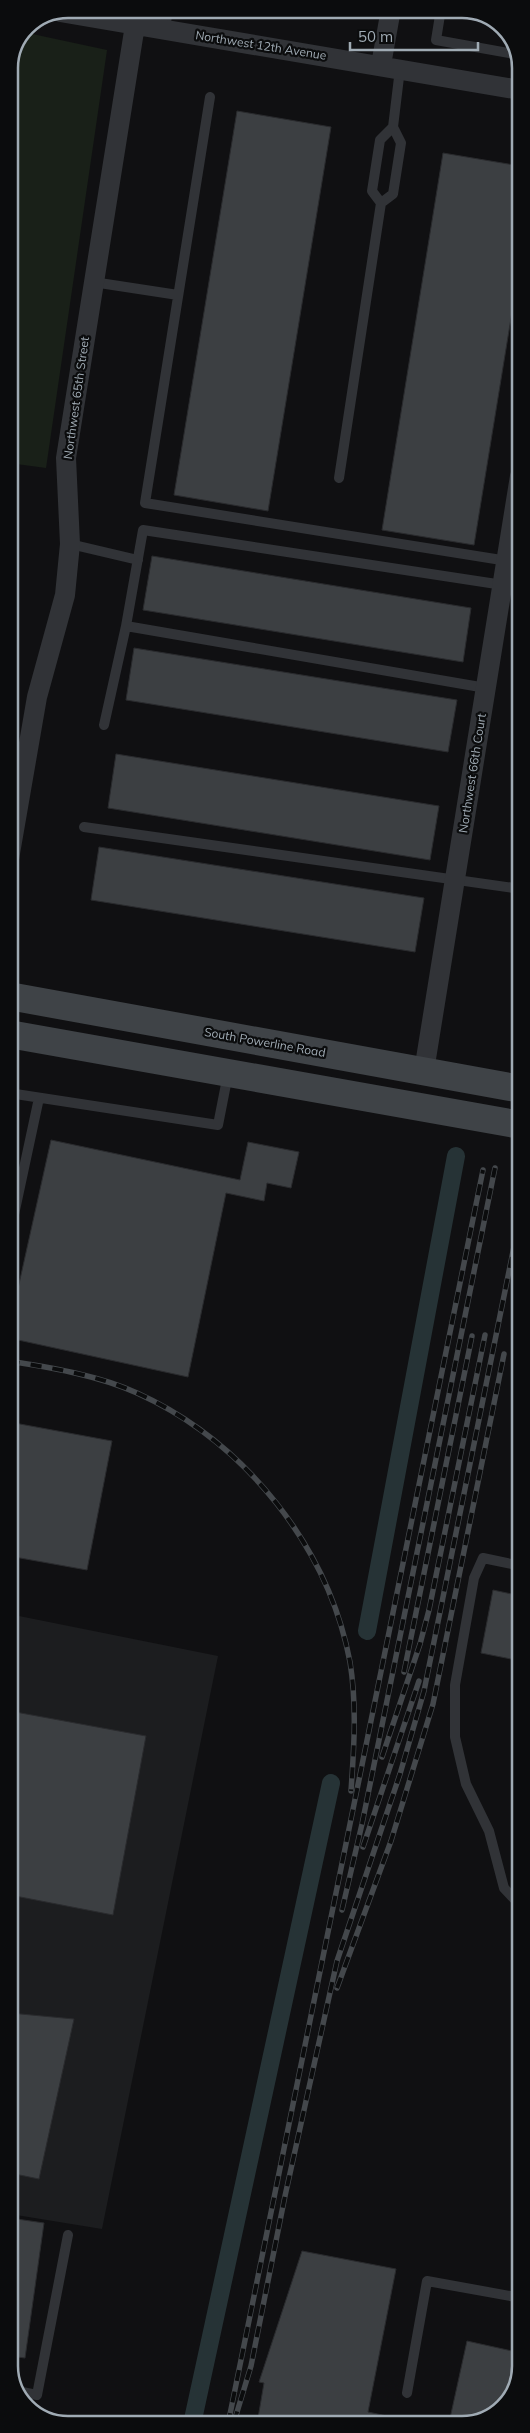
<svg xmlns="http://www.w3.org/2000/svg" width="530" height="2433" font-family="Mulish,sans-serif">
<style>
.built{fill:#1c1d1f}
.green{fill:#192018}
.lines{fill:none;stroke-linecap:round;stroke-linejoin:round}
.canal{stroke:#263336;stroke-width:18}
.building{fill:#3c3f42;stroke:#2a2b2e}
.lane{stroke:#313337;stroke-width:10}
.street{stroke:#313337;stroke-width:20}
.secondary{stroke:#3f4347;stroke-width:28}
.rail-casing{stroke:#44484c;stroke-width:5.5}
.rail{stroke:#0b0c0d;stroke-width:4;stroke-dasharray:11;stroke-linecap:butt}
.labels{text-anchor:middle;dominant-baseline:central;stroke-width:4.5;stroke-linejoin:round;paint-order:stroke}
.street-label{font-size:12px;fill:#a0abb4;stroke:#0b0c0d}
.rim{fill:none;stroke:#a0abb4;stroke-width:2.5}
</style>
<rect width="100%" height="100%" fill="#101012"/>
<path class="built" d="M9,1614L218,1656L102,2229L10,2214Z"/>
<path class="green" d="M23,32L107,50L46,468L9,463V67Z"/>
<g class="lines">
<path class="canal" d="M367,1631L456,1156
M192,2424L331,1783"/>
</g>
<path class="building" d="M237,111L331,127L268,511L174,495Z
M443,153L520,166V263L474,545L382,530Z
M152,556L471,608L463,662L143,610Z
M134,648L457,700L448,752L126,700Z
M116,754L439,806L430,860L108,808Z
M99,847L424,898L415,952L91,900Z
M51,1140L240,1180L248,1142L299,1152L291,1188L267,1183L264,1201L226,1193L188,1377L9,1338V1329Z
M9,1422L112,1441L87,1570L9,1556Z
M493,1590L521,1596V1661L481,1653Z
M10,1711L146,1736L113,1915L10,1895Z
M10,2013L74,2019L39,2179L10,2173Z
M10,2218L44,2223L25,2358L10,2356Z
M302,2251L396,2269L368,2412L387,2416L385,2423L257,2424L264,2383L259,2382Z
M467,2341L521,2353V2366L507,2404L474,2423H449Z"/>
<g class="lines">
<path class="lane" d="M441,9L436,40L520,55
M164,29L169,9
M210,97L145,503L520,563
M381,203L372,191L380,140L393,127
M93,282L178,295
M339,478L381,203L393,194L401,143L393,127L400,69
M70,544L138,560
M486,688L126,626L143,530L503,585
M104,725L126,626
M84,827L521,889
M9,1093L218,1125L228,1074
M9,1238L39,1098
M521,1291L518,1303H521
M521,1566L483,1558L474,1578L455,1685V1737L466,1784L489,1831L504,1888L521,1906
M17,2391L37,2395L68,2235
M407,2393L427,2281L521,2298
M392,2423V2420"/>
<path class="street" d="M60,12L520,90
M381,65L391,9
M9,859L37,697L65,595L70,544L66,458L135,25
M424,1071L520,476"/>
<path class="secondary" d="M9,996L521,1089
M9,1034L521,1125"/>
<defs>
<path id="rail" d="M9,1361C52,1368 98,1375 137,1393C245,1442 328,1546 350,1662C357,1705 354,1748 351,1791
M404,1672L472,1336
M382,1757L420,1644L429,1610L485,1335
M363,1847L419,1681
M342,1910L362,1824L495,1168
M337,1988L391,1841L433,1704L504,1354
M234,2422L251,2366L285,2196L337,1961L400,1774L424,1691L521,1212
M228,2424L483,1170"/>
</defs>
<use href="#rail" class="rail-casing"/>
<use href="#rail" class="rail"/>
</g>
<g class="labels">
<g class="street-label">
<text transform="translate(261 45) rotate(9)">Northwest 12th Avenue</text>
<text transform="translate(76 398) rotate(-82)">Northwest 65th Street</text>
<text transform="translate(472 773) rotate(-81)">Northwest 66th Court</text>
<text transform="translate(265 1042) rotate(10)">South Powerline Road</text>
</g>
</g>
<path d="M0 0H530V2433H0ZM68 18H462A50 50 0 0 1 512 68V2366A50 50 0 0 1 462 2416H68A50 50 0 0 1 18 2366V68A50 50 0 0 1 68 18Z" fill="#0b0c0d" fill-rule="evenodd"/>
<path class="rim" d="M68 18H462A50 50 0 0 1 512 68V2366A50 50 0 0 1 462 2416H68A50 50 0 0 1 18 2366V68A50 50 0 0 1 68 18Z"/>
<path d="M350 42v8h128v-8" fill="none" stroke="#a0abb4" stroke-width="2.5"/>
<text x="358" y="42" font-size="15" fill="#a0abb4" stroke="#0b0c0d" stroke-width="4" paint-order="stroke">50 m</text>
</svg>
